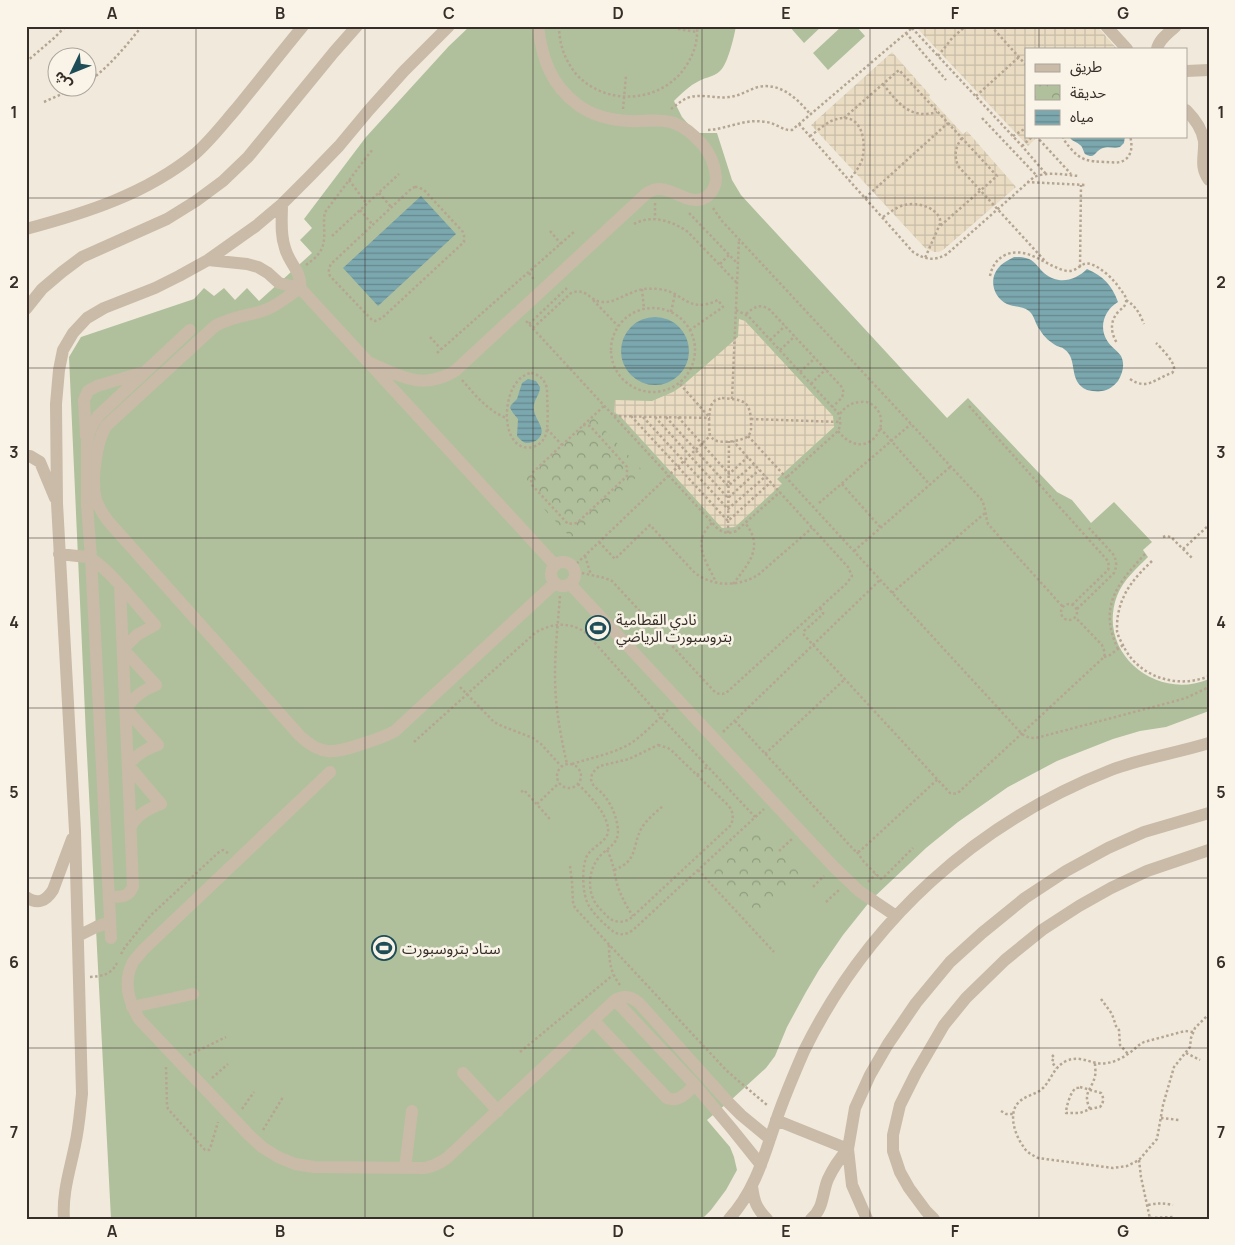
<svg xmlns="http://www.w3.org/2000/svg" width="1235" height="1245" font-family="Manrope,'Noto Sans Arabic',sans-serif">
<style>
.green{fill:#b0c09c}
.park{fill:url(#park-crowns)}
.plaza{fill:url(#plaza-grid)}
.water{fill:url(#water-rules)}
.lines{fill:none;stroke-linecap:round;stroke-linejoin:round}
.path{stroke:#b5a592;stroke-width:2.5;stroke-dasharray:2.5 2.5;stroke-linecap:butt}
.minor{stroke:#c9bba8;stroke-width:12}
.grid{fill:none;stroke:#362e28;stroke-width:1;stroke-opacity:0.55}
.labels{text-anchor:middle;dominant-baseline:central;stroke-width:5;stroke-linejoin:round;paint-order:stroke}
.poi-label{font-size:15px;fill:#362e28;stroke:#f9f3e8;text-anchor:start}
.neatline{fill:none;stroke:#362e28;stroke-width:2}
.grid-label{font-size:16px;text-anchor:middle;font-weight:bold;fill:#362e28}
</style>
<defs>
<pattern id="park-crowns" width="20" height="18" patternUnits="userSpaceOnUse" patternTransform="scale(1.25)"><rect width="20" height="18" fill="#b0c09c"/><path d="M2 6a3 3 0 1 1 6 0M12 15a3 3 0 1 1 6 0" fill="none" stroke="#909c7f"/></pattern>
<pattern id="plaza-grid" width="8" height="8" patternUnits="userSpaceOnUse" patternTransform="scale(1.25)"><rect width="8" height="8" fill="#e9dcc3"/><path d="M0 4h8M4 0v8" fill="none" stroke="#c8bda8"/></pattern>
<pattern id="water-rules" width="6" height="5" patternUnits="userSpaceOnUse" patternTransform="scale(1.25)"><rect width="6" height="5" fill="#7ba7ae"/><path d="M0 2.5h6" fill="none" stroke="#66888e"/></pattern>
</defs>
<rect width="100%" height="100%" fill="#f1eadc"/>
<path class="green" d="M470,26H736C734,37 728,64 720,71C714,77 706,77 699,81C689,86 682,93 674,101L682,117L696,133H717L732,180L741,195L947,418L968,398L1057,492L1072,500L1091,523L1114,502L1152,542L1143,550L1148,557C1137,568 1123,580 1117,596C1096,652 1156,702 1209,679V711L1166,727L1140,731L1113,739L1057,761L1008,787L958,822L926,848L871,900L843,935L819,970L806,992L787,1027L775,1056L766,1068L731,1100L707,1120L730,1147L734,1157L737,1170L726,1190L711,1210L702,1219H111L86,736L69,357L81,337L194,299L204,288L214,296L224,288L235,300L247,288L259,301L312,253L300,240L312,228L304,219L366,137L449,46Z
M789,26H822L804,43Z
M842,26H856L865,36L828,70L813,53Z"/>
<path class="park" d="M588,412L643,471L571,538L516,479Z
M756,826L800,874L752,918L708,870Z"/>
<path class="plaza" d="M915,26H1097L1117,49H1026V136H1038L1028,146Z
M892,52L930,95L929,97L963,134L967,131L1016,187L943,250L939,252H934L925,248L811,125Z
M739,319L745,321L833,416L834,427L777,479L782,484L735,527L722,528L620,416L614,412L615,400L652,401L673,392L682,386L738,337Z"/>
<path class="water" d="M1069,136H1125L1124,143L1120,147C1114,149 1109,146 1103,148C1094,151 1096,160 1085,154C1083,151 1083,147 1080,145C1076,141 1072,142 1069,136Z
M421,196L456,234L378,306L343,268Z
M1014,257C1019,257 1024,257 1029,259C1036,262 1039,269 1044,273C1058,285 1075,281 1087,269C1103,276 1112,285 1118,302C1104,310 1098,328 1108,342C1111,347 1118,351 1121,356C1125,364 1123,373 1118,381C1114,386 1109,390 1102,391C1098,392 1092,391 1087,390C1067,381 1079,359 1064,349C1062,347 1059,347 1057,346C1050,342 1044,337 1040,330C1035,324 1035,316 1029,311C1022,306 1014,307 1007,304C992,296 988,277 1001,265C1004,262 1009,260 1014,257Z
M621 351a34 34 0 1 1 68 0a34 34 0 1 1-68 0Z
M528,379L536,381L540,387C540,395 534,399 534,406C532,419 549,428 538,439C535,442 530,443 526,443C522,442 520,439 517,436L518,419L513,413L510,408L511,405L517,399L522,383Z"/>
<g class="lines">
<path class="path" d="M559,26C559,44 565,61 577,75C607,107 662,103 686,66C694,54 698,41 697,26
M991,26L1026,65
M912,28L1022,146L1046,174
M678,29L697,32
M906,33L946,80
M938,56L953,37L966,26
M26,62L54,38L66,26
M88,82C109,67 126,46 142,26
M883,84C898,103 910,120 937,112
M976,96L1019,57
M44,102L75,88
M623,109L626,76
M671,109C676,105 681,101 687,98C701,93 715,99 729,97C740,96 748,90 758,87C780,82 798,99 810,114
M844,118L899,70L997,176L939,227
M982,118L1037,176
M799,124L913,252C925,260 935,261 947,254L1034,177C1049,171 1064,175 1079,176
M708,130C727,129 746,118 766,122C776,123 783,131 792,130L912,28
M810,136C818,131 827,121 837,119C862,112 867,142 862,160C859,168 854,174 849,180
M1013,136L1026,128
M1036,136L1071,174
M1063,136C1064,142 1068,145 1072,150C1082,161 1089,161 1104,162C1109,162 1115,163 1120,162C1132,159 1133,146 1130,136
M962,138C955,147 954,155 958,166L1045,261
M1022,146L1033,136
M349,180L367,204
M1027,182L1085,185
M415,187H418L424,190L463,232L464,235V242L382,318L375,321L372,320L330,276C328,271 329,268 331,264L412,188Z
M379,193L391,207
M865,198L948,123
M655,203V219
M713,208L722,221L981,499C986,507 985,515 988,524L1063,607
M360,210L373,225
M689,213L737,263
M883,217C889,213 894,209 901,206C914,201 935,206 940,219V224L925,258
M634,224C652,214 672,221 688,232L737,283
M550,231L561,244
M332,236L399,174
M720,264L729,255
M306,265C311,261 316,258 319,253C328,242 322,225 325,212L372,150
M1080,267L1081,185
M529,273L535,281
M990,276C992,266 997,259 1005,255C1028,245 1046,267 1067,271C1074,272 1078,267 1084,264C1094,260 1115,280 1120,289C1123,293 1127,297 1126,302C1125,307 1122,308 1119,311C1110,320 1110,332 1117,343
M642,289L644,309
M593,300L618,326
M1126,300C1136,306 1140,314 1144,324
M611 350a42 42 0 1 1 84 0a42 42 0 1 1-84 0Z
M736,310L746,315L750,318L838,413C841,419 841,425 838,431L786,478
M671,312L675,294
M746,314C754,307 760,303 770,310L840,385C848,394 840,400 832,407
M526,321L718,529C724,533 728,534 736,531L780,492
M529,324L567,288
M533,328L571,293C587,287 589,301 602,302C613,303 622,296 631,293C639,289 649,288 658,289C684,291 687,315 718,300L723,307L690,330
M430,337L441,349
M770,340L785,326
M780,350L795,336
M437,353L575,231
M800,372L815,358
M531,373C540,375 544,379 547,388C547,399 549,424 546,434C544,441 539,445 533,447C498,455 499,379 531,373Z
M1130,379C1147,391 1156,378 1172,373C1173,372 1174,370 1174,369C1175,362 1161,348 1156,343
M462,380C476,396 487,410 506,418
M680,384L710,418
M811,384L826,369
M722,398C741,400 750,399 751,421C751,427 752,432 748,436C743,441 723,443 717,441C714,440 713,439 710,436C709,430 708,410 712,404C714,400 718,399 722,398Z
M732,399L739,239
M969,406L1108,561L1109,567L1108,570L1072,605
M614,416L710,418
M631,416L728,521L771,482
M643,417L728,509L766,476
M655,417L728,498L759,470
M666,417L728,486L754,464
M678,417L729,474L748,457
M751,419L841,422
M583,425L590,426L627,467V476L577,523L568,524L531,484L532,473L604,406
M880,428L930,485
M547,429L562,445
M838,431C865,465 894,425 875,407C871,403 867,401 861,402C851,402 845,407 839,415
M748,436L1022,734C1028,738 1033,739 1040,737L1168,703L1186,698L1209,687
M842,484L881,528
M819,503L911,424
M712,523C691,542 706,561 716,582
M728,533L729,441
M1163,537L1166,536L1171,537L1192,558
M599,542L615,559L650,525L694,572C712,587 738,587 758,575L812,528
M1183,549L1209,525
M854,551L950,467
M585,556L591,575
M1152,561C1135,577 1122,592 1118,615C1117,620 1117,626 1117,631C1118,637 1122,643 1125,649C1141,678 1179,689 1209,676
M573,567L710,436
M577,572L605,578L612,581L713,690C717,694 721,695 726,693L847,583L852,576L848,567L733,441
M733,584C748,564 765,547 745,523
M892,593L985,513
M560,596C558,622 555,648 555,675C555,705 560,734 567,764
M1061 612a8 8 0 1 1 16 0a8 8 0 1 1-16 0Z
M820,608L823,612V614L804,631V635L950,793C955,794 957,794 960,791L1104,657L1105,653L1102,645L1075,617
M1077,609L1114,573C1117,566 1117,561 1113,554L1089,528
M1118,649C1098,607 1117,584 1145,554
M1104,657L1110,655L1123,645
M460,687L494,722L502,726L533,738L541,744L561,766
M735,721L854,850L857,852L860,851L938,779
M723,732L880,580
M414,742L535,633C551,623 570,621 586,633L661,717L755,817
M658,745L668,748L672,751L728,805C733,811 734,817 731,825L631,918C624,923 616,923 609,918C605,914 599,908 596,904C586,889 589,866 602,854C609,847 617,844 618,833C618,819 612,805 603,794C600,791 594,787 592,783C589,776 594,770 600,766L629,759Z
M765,754L845,679
M572,764C591,758 611,754 628,745C643,736 656,721 669,709
M557 776a12 12 0 1 1 24 0a12 12 0 1 1-24 0Z
M697,775L707,767
M578,784C589,795 606,812 608,828C610,840 595,845 588,854C581,864 582,895 589,906C594,914 602,922 609,928C617,936 625,936 633,930L764,809
M521,792L524,790L549,818L547,820
M537,804L559,783
M607,850C613,861 614,872 617,884C621,896 626,906 633,916
M779,851L792,839
M857,852L864,862L881,879L883,878L913,848
M570,866L572,882L573,902L575,908L726,1070L735,1078L767,1105
M614,870C638,861 632,847 641,829C646,820 655,813 663,806
M698,870L774,952
M868,882L876,874
M813,887L824,876
M826,902L840,889
M609,945C609,960 610,972 620,985
M121,954L125,947L151,915L219,852L223,850L228,853
M90,977C102,976 111,975 117,963
M1101,999L1112,1014L1116,1026L1119,1030L1120,1045L1128,1054
M1193,1032L1185,1031L1144,1042C1138,1045 1134,1050 1128,1054C1122,1058 1115,1062 1107,1063C1092,1066 1082,1054 1066,1061C1054,1067 1052,1078 1044,1087C1037,1095 1025,1095 1018,1103C1008,1114 1015,1135 1023,1146C1026,1152 1032,1155 1038,1158L1113,1168L1127,1166L1139,1160L1157,1139L1163,1105L1174,1067L1190,1047L1191,1038L1195,1028L1209,1014
M520,1052L613,975
M1186,1053L1200,1060
M189,1055L226,1037
M1052,1055L1054,1057L1052,1062L1056,1068
M166,1067L167,1105L168,1109L205,1150H209L210,1149L218,1122
M212,1078L228,1064
M1080,1087L1101,1093C1104,1098 1104,1102 1100,1107L1090,1109L1080,1113H1066C1066,1108 1070,1092 1076,1088C1077,1088 1079,1088 1080,1087Z
M242,1109L254,1092
M1090,1109C1082,1092 1092,1090 1095,1076C1096,1072 1095,1067 1095,1063
M1001,1111L1006,1114H1013
M1161,1118L1179,1120
M263,1130L283,1097
M1139,1160L1141,1177L1150,1219
M1148,1205C1157,1203 1164,1203 1173,1205
M1150,1218L1173,1217"/>
<path class="minor" d="M1106,26L1127,49
M1157,49C1159,39 1169,33 1176,26
M1186,71L1209,70
M1186,110C1195,119 1202,128 1204,141C1205,156 1199,166 1209,180
M282,204C282,219 280,234 285,248C289,264 302,271 300,288C287,297 274,308 259,312C244,316 229,318 215,326L106,426C96,443 91,481 96,500C99,508 103,514 108,521L300,736C322,757 335,753 362,744C373,740 385,737 395,731L555,583
M26,229C86,213 146,194 195,154C210,141 223,124 236,109C258,82 280,54 303,26
M208,260L247,264L258,267L268,273L279,283L300,288L555,565
M26,309L42,289L62,272L82,257L167,219L196,201L223,181L248,157L334,52L357,26
M368,362C401,376 421,391 455,371L647,193C651,191 654,189 658,189C673,188 687,204 702,199C711,196 716,187 716,178C715,165 710,153 702,144C694,135 685,127 674,123C659,118 644,122 629,121C611,120 593,116 578,105C551,85 542,59 538,26
M86,436L84,400L88,391L97,386L141,373
M26,456H30L40,462L55,498
M59,554L87,557C104,562 141,610 155,625L137,635L123,649L156,685C143,690 133,697 126,709L158,745C145,749 136,755 128,765L161,804C148,809 138,814 131,826
M551 574a12 12 0 1 1 24 0a12 12 0 1 1-24 0Z
M570,584L833,866L859,891L896,916
M330,772L143,950C140,954 136,958 133,962C123,981 128,1001 139,1019L248,1134L262,1147L278,1157L295,1164L314,1167L425,1168C434,1166 440,1163 447,1158L615,1000C624,995 631,996 639,1003L728,1102L741,1115L770,1139
M26,897C38,905 46,901 53,890L72,839
M109,897C120,897 129,898 133,886L120,586
M78,936L96,927L110,922
M111,938L91,558L87,505V442C89,432 92,424 98,416L190,330
M615,1000L695,1085L732,1129L761,1165
M132,1007L193,994
M594,1021L667,1098C679,1103 686,1093 695,1085
M463,1073L498,1111
M776,1120L848,1149C840,1158 833,1168 828,1179C822,1193 824,1209 811,1219
M405,1168L412,1111
M752,1186C754,1201 756,1208 767,1219
M64,1219C62,1193 70,1170 75,1145C79,1128 80,1111 82,1094L75,831L57,503L56,404L59,370L63,350L73,333L87,318L104,308L155,288L179,276L208,260L256,226L282,204L310,176L339,146L369,110L404,71L449,26
M729,1219C755,1191 764,1156 776,1121C784,1097 794,1074 804,1051C868,921 976,823 1111,770C1142,758 1177,753 1209,743
M867,1219L852,1185L848,1149L855,1108L870,1075L888,1044L916,1003L950,962L982,933L1025,898L1066,871L1108,848L1144,832L1209,813
M934,1219L926,1211L909,1188L900,1172L893,1151V1135L900,1105L916,1073L944,1025L966,998L1005,960L1042,930L1079,906L1111,888L1147,871L1209,850"/>
</g>
<path class="grid" d="M196,26V1219M365,26V1219M533,26V1219M702,26V1219M870,26V1219M1039,26V49M1039,136V1219M26,198H1209M26,368H1209M26,538H1209M26,708H1209M26,878H1209M26,1048H1209"/>
<defs>
<symbol id="stadium-ring" viewBox="-11 -11 22 22"><circle r="9.5" fill="#f9f3e8" stroke="#1e4d57" stroke-width="1.5"/><path d="M0-5a6.5 5 0 1 0 0 10a6.5 5 0 1 0 0-10ZM-3.5-1.8h7v3.6h-7Z" fill="#1e4d57"/></symbol>
</defs>
<g fill-rule="evenodd">
<use href="#stadium-ring" x="584" y="614" width="28" height="28"/>
<use href="#stadium-ring" x="370" y="934" width="28" height="28"/>
</g>
<g class="labels">
<g class="poi-label">
<text x="616" y="619">نادي القطامية<tspan x="616" dy="17">بتروسبورت الرياضي</tspan></text>
<text x="402" y="948">ستاد بتروسبورت</text>
</g>
</g>
<rect width="1235" height="1245" fill="none" stroke="#f9f3e8" stroke-width="55"/>
<rect x="1025" y="48" width="162" height="90" fill="#f9f3e8" stroke="#aba49b"/>
<rect x="1035" y="64" width="25" height="8" fill="#c9bba8" stroke="#aba49b"/>
<text x="1070" y="72" font-size="15" fill="#362e28">طريق</text>
<rect x="1035" y="85" width="25" height="15" fill="url(#park-crowns)" stroke="#aba49b"/>
<text x="1070" y="98" font-size="15" fill="#362e28">حديقة</text>
<rect x="1035" y="110" width="25" height="15" fill="url(#water-rules)" stroke="#aba49b"/>
<text x="1070" y="122" font-size="15" fill="#362e28">مياه</text>
<g transform="translate(72 72) rotate(227)"><circle r="24" fill="#f9f3e8" stroke="#aba49b"/>
<path d="M0-4L9 19L0 12L-9 19Z" fill="#1e4d57"/>
<text y="-8" font-size="14" font-weight="bold" text-anchor="middle" fill="#362e28">ش</text>
</g>
<rect x="28" y="28" width="1180" height="1190" class="neatline"/>
<g class="grid-label">
<text x="112" y="19">A</text>
<text x="280" y="19">B</text>
<text x="449" y="19">C</text>
<text x="618" y="19">D</text>
<text x="786" y="19">E</text>
<text x="955" y="19">F</text>
<text x="1123" y="19">G</text>
<text x="14" y="118">1</text>
<text x="1221" y="118">1</text>
<text x="14" y="288">2</text>
<text x="1221" y="288">2</text>
<text x="14" y="458">3</text>
<text x="1221" y="458">3</text>
<text x="14" y="628">4</text>
<text x="1221" y="628">4</text>
<text x="14" y="798">5</text>
<text x="1221" y="798">5</text>
<text x="14" y="968">6</text>
<text x="1221" y="968">6</text>
<text x="14" y="1138">7</text>
<text x="1221" y="1138">7</text>
<text x="112" y="1237">A</text>
<text x="280" y="1237">B</text>
<text x="449" y="1237">C</text>
<text x="618" y="1237">D</text>
<text x="786" y="1237">E</text>
<text x="955" y="1237">F</text>
<text x="1123" y="1237">G</text>
</g>
</svg>
